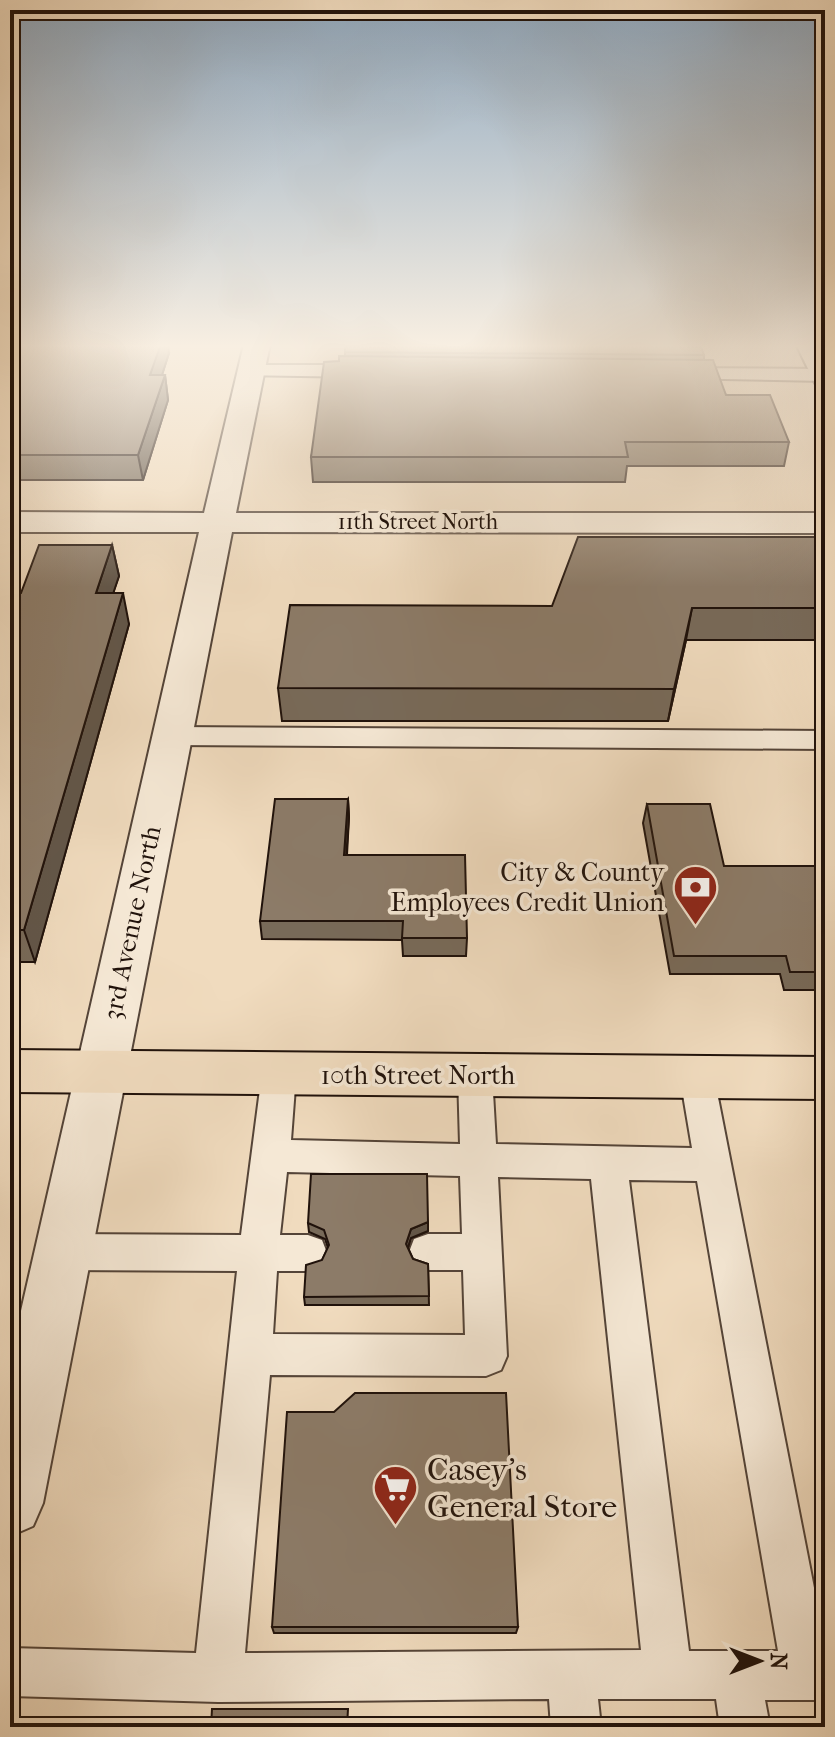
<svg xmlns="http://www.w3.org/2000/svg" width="835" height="1737" font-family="'IM FELL French Canon',serif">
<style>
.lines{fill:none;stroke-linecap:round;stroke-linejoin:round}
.lane-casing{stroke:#544438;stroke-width:4}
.street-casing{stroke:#544438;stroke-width:4}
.secondary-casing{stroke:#20120b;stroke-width:4}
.primary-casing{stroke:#20120b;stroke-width:4}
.lane{fill:#f5e8d5;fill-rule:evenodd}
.street{fill:#f5e8d5;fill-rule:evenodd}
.secondary{fill:#f5e8d5;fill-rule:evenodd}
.primary{fill:#f0dbbe;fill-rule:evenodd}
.wall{fill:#786a59;stroke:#20120b;stroke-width:2}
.shaded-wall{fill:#625649;stroke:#20120b;stroke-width:2}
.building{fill:#8c7b68;stroke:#20120b;stroke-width:2}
.labels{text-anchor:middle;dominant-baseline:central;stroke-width:7;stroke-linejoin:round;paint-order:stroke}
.far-street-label{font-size:22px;fill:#20120b;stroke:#f5e8d5}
.poi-label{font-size:26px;fill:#20120b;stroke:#f5e8d5;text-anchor:end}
.street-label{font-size:26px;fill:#20120b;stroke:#f5e8d5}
.near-poi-label{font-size:32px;fill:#20120b;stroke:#f5e8d5;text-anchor:start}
</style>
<rect width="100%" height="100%" fill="#f0dbbe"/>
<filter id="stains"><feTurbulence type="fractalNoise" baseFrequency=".0025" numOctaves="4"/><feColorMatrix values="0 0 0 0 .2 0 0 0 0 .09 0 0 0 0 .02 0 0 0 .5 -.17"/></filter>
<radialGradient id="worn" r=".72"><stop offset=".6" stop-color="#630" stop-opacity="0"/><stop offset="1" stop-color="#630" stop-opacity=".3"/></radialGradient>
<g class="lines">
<defs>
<path id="lane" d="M251,365H361L370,371L361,377L244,375L242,371L244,367Z
M677,368L825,369V381L670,378L668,374L670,370Z
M171,727L825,731V749L171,745L161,742L158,736L161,730Z
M279,1060L291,1064L296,1074L291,1140L460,1144L458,1075L463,1065L475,1061L487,1065L492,1075L496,1144L692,1148L680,1077L685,1067L697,1062L709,1067L714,1077L825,1644V1700H765L770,1727H720L716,1699H598L601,1727H551L549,1699L218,1702L10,1696V1648L196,1653L237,1271L62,1270L48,1265L43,1252L48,1239L62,1234L241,1235L262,1074L267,1064ZM287,1172L460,1176L462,1234H428L414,1239L409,1252L414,1265L428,1270H463L465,1335L273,1334L277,1271H308L322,1266L327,1253L322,1240L308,1235H280ZM498,1177L591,1179L641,1650L245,1653L270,1375L486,1376L501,1370L507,1356ZM629,1180L697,1181L778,1651H689Z"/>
<path id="street" d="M244,344H270L236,513H825V533L232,532L43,1503L33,1526L10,1536V1359L199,532H10V512L204,513Z"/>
<path id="secondary" d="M796,344H822L825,350V385L815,383Z"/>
<path id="primary" d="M10,1050L825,1057V1099L10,1092Z"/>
</defs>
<use href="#lane" class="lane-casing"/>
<use href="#street" class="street-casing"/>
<use href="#secondary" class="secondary-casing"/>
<use href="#primary" class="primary-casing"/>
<use href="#lane" class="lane"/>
<use href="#street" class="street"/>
<use href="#secondary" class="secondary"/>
<use href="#primary" class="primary"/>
</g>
<path class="wall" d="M10,344L169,353L162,375H165L168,400L143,480H10Z
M345,344L704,355V359L726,395L789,442L784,466H627L625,482H313L311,457L339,361L345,356Z
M825,537V640H686L668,721H282L278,688L552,606Z
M112,545L119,576L113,593L129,624L35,962H10V593H21Z
M348,799L349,817L347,855L467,938L466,956H403L402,940L262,939L260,921Z
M647,804L724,866H825V990H784L780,974H670L643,823Z
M308,1223L428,1231L411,1238L408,1248L413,1259L428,1264L429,1305H305L304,1297L328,1248L325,1239L309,1232Z
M272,1627H518L516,1633H274Z"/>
<path class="shaded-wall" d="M159,344H168L169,353L154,400L150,375Z
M165,375L168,400L143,480L138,455Z
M112,545L119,576L103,624L96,593Z
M123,593L129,624L35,962L24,930Z
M692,608L686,640L668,721L674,689Z
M348,799L349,817L345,873L344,855Z
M428,1222V1231L411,1238L406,1253V1244L411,1229Z"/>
<path class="building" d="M10,344H161L150,375H165L138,455H10Z
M345,344H700L704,355L345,352Z
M339,356L713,360L726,395H770L789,442H625L628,457H311L324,362L339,361Z
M578,537H825V608H692L674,689L278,688L290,605L552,606Z
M39,545H112L96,593H123L24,930H10V593H21Z
M275,799H348L344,855H465L467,938H402L403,921H260Z
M647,804H710L724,866H825V972H790L786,956H674Z
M311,1174H427L428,1222L411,1229L406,1244L413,1259L428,1264L429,1296L304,1297L306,1265L322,1260L329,1245L324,1230L308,1223Z
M355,1393H506L518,1627H272L287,1412H334Z
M212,1709H348L347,1727H211Z"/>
<linearGradient id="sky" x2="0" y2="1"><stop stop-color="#8fa8bf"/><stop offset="0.59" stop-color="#f8efe2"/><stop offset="1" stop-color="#f8efe2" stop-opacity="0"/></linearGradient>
<rect width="835" height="587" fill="url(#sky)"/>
<defs>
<symbol id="bank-pin" viewBox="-11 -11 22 30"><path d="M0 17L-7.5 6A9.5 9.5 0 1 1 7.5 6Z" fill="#8f2418" stroke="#f5e8d5"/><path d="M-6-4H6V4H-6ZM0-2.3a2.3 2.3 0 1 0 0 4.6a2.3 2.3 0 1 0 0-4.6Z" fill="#fff"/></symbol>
<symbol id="supermarket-pin" viewBox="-11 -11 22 30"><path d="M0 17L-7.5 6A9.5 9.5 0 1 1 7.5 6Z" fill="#8f2418" stroke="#f5e8d5"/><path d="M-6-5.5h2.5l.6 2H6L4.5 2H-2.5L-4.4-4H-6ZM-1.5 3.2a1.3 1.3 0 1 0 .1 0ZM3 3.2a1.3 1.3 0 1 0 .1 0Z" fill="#fff"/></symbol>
</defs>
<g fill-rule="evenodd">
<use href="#bank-pin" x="670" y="862" width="51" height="69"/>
<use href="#supermarket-pin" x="370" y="1462" width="51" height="69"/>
</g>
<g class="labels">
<g class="far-street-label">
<text x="418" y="522">11th Street North</text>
</g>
<g class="poi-label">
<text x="664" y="872">City &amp; County<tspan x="664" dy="30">Employees Credit Union</tspan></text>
</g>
<g class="street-label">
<text transform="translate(132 923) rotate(-78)">3rd Avenue North</text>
<text x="418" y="1075">10th Street North</text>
</g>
<g class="near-poi-label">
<text x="427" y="1469">Casey's<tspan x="427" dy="37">General Store</tspan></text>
</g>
</g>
<rect width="835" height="1737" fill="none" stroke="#f0dbbe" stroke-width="40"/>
<rect x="12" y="12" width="811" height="1713" fill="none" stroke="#20120b" stroke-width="4"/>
<rect x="20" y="20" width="795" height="1697" fill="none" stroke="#20120b" stroke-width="2"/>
<g transform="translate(759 1661) rotate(90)" stroke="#f5e8d5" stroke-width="6" paint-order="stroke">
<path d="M0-6L14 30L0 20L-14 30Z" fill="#20120b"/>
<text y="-12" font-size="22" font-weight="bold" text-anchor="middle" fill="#20120b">N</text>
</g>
<rect width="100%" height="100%" filter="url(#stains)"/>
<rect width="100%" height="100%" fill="url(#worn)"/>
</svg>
